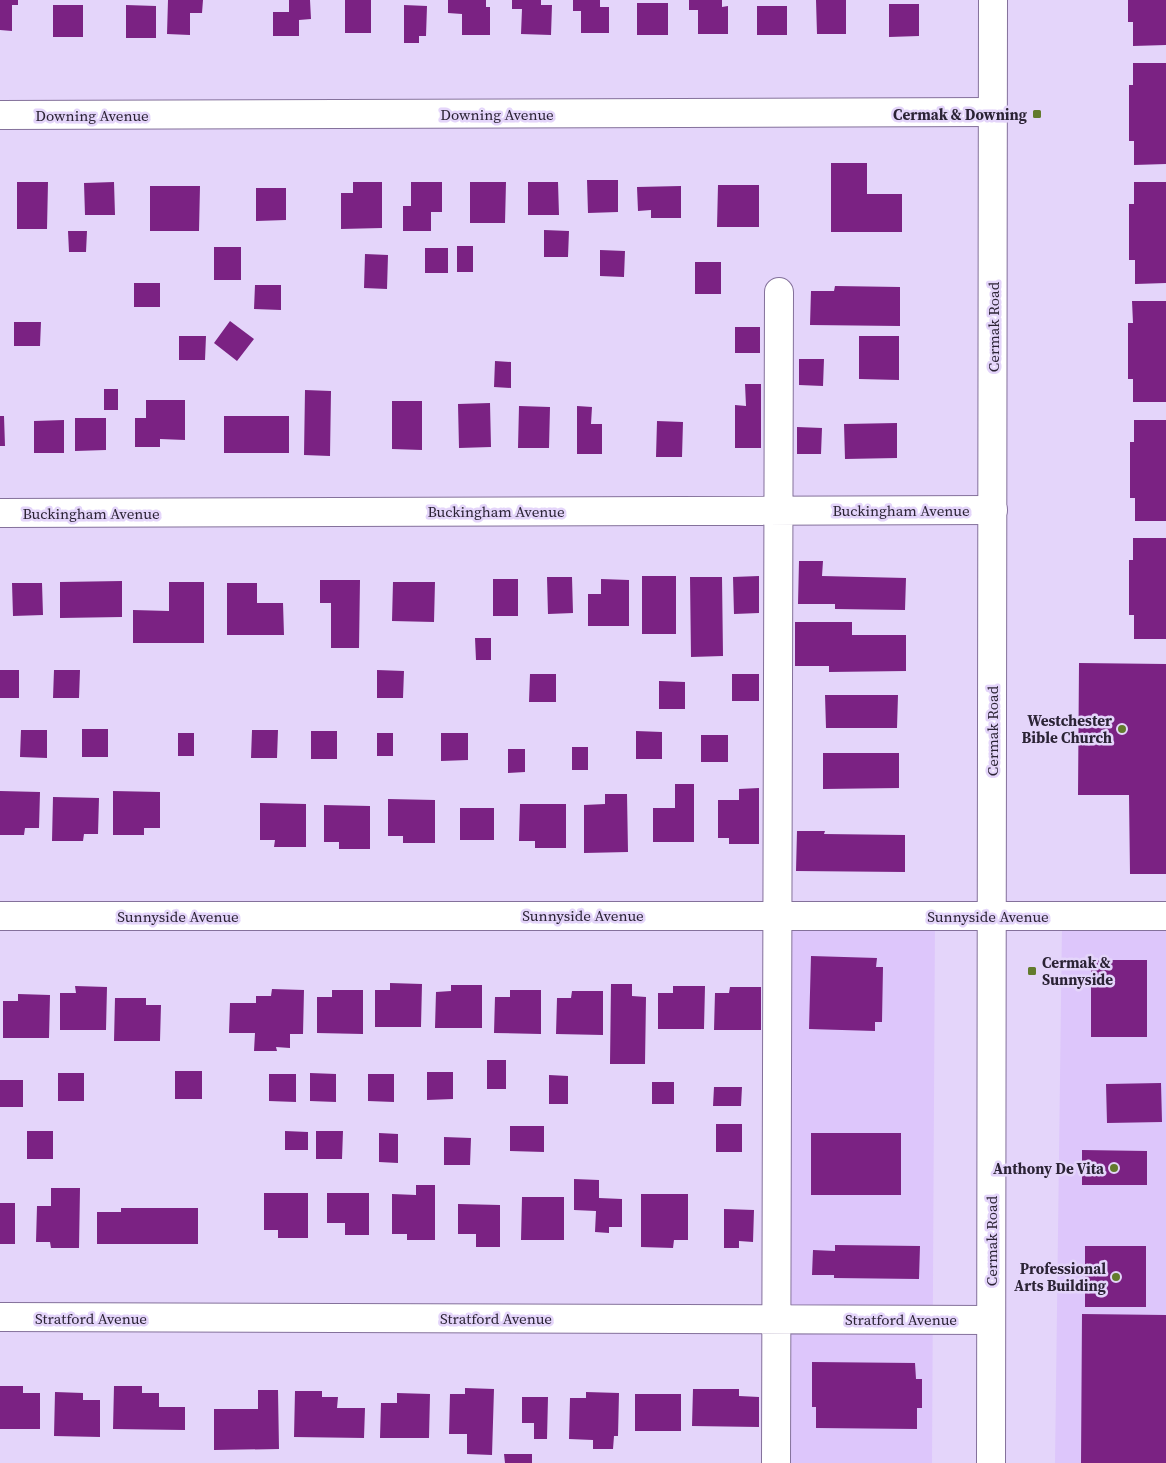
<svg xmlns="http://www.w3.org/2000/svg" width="1166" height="1463" font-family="'Source Serif 4',serif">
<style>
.built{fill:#ddc6fb}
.building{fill:#7b2283}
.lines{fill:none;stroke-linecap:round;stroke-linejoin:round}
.minor-casing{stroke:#84719b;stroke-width:30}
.major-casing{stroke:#84719b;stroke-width:30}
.minor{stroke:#fff;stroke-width:28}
.major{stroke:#fff;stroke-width:28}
.poi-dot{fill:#637b2d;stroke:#e4d5fa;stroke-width:2}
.labels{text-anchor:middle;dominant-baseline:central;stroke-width:5;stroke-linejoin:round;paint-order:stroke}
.street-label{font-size:15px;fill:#2b2335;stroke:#e4d5fa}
.poi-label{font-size:15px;font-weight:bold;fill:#2b2335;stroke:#e4d5fa;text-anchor:end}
</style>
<rect width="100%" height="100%" fill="#e4d5fa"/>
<path class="built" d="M935,919L932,1463H779L786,920Z
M1166,924V1463H1055L1062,925Z"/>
<path class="building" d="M0,0H18V5H12V31L0,30Z
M168,0H203L202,13H190V35L167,34Z
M289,0H310L311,19L299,20V36H273V12H289Z
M345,0H371V33H345Z
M448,0H486V7H490V35H462V14L448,13Z
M512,0H541V5H552L551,35L521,34L522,9H512Z
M573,0H600V7H609V33H581V11H573Z
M689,0H722V7L728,6V34H698V10H689Z
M816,0H846V34H817Z
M1128,0H1166V45L1133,46V22H1128Z
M637,3H668V35H637Z
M889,4H919V36L889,37Z
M53,5H83V37H53Z
M126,5L156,6V38H126Z
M404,5L427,6L426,36H419V43H404Z
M757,6H787V35H757Z
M1133,63H1166V164L1134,165V141H1129V85H1133Z
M831,163H867V194H902V232H831Z
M587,180H618V212L588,213Z
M17,182H48L47,229H17Z
M114,182L115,215H85L84,183Z
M353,182H382V228L341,229V193H353Z
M411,182H442V212H431V231H403V206H411Z
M470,182H506L505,223H470Z
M528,182H558L559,215H528Z
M1134,182H1166V283L1135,284V260H1129V204H1134Z
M718,185H759V227H717Z
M150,186H200L199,231H150Z
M681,186V218H651V210L638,211L637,187Z
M256,188H286V220L256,221Z
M544,230L569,231L568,257H544Z
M68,231H87L86,252H69Z
M457,246H473V272H457Z
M214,247H241V280H214Z
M425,248H448V273H425Z
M600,250L625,251L624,277L600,276Z
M365,254L388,255L387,289L364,288Z
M695,262H721V294H695Z
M134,283H160V307H134Z
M255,285H281V310L254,309Z
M835,286L900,287V326L810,325L811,291H834Z
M1132,301H1166V402H1133V379H1128V323H1133Z
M230,321L254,339L237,361L214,343Z
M14,322H41L40,346H14Z
M735,327H760V353H735Z
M179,336H206L205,360H179Z
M859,336H899V380L859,379Z
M799,359H824L823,386L799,385Z
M495,361L511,362V388L494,387Z
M745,384H761V448H735V405L746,406Z
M104,389H118V410H104Z
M305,390L331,391L330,456L304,455Z
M146,400H185V440L160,439V447H135V418H146Z
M392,401H422V450L392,449Z
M490,403L491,447L459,448L458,404Z
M519,406L550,407L549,448H518Z
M577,406L592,407L591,424H602V454H577Z
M0,416H4L5,446H0Z
M224,416H289V453H224Z
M75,418H106V450L75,451Z
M64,420V453H34V421Z
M1134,420H1166V521H1135V498H1130V442H1134Z
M657,421L683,422L682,457H656Z
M897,423V458L845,459L844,424Z
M797,427L822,428L821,454H797Z
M1133,538H1166V639H1134V615H1129V560H1133Z
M799,561H823L822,576L906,578L905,610L835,609V604H798Z
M642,576H676V634H642Z
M759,576V613L734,614L733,577Z
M547,577H572L573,613L548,614Z
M690,577H722L723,656L691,657Z
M493,579H518V616H493Z
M601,579L629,580V626H588V594H601Z
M320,580H360L359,648H331V603H320Z
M122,581V617L60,618V582Z
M169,582H204V643H133V610L169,611Z
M393,582H435L434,622L392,621Z
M12,583H42L43,615L13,616Z
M227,583H257V603H283L284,635H227Z
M795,622H852V635H906V671L829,672V666H795Z
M475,638H491V660H476Z
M1079,663L1166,664V874H1130L1129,795H1078Z
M0,670H19V698H0Z
M54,670H80L79,698H53Z
M377,670L404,671L403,698H377Z
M530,674H556V702H529Z
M732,674H759V701H732Z
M659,681L685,682V709H659Z
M825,695H898L897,728H826Z
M82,729H108V757H82Z
M21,730H47V758L20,757Z
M252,730H278L277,758H251Z
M311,731H337V759H311Z
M636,731L662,732V759H636Z
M178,733H194V756H178Z
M377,733H393V756H377Z
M441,733H468V760L441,761Z
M701,735H728V762H701Z
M572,747H588V770H572Z
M508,749H525V772L508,773Z
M823,753H899V788L823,789Z
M675,784H694V842H653V808H675Z
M759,788V844H729V838H718V800H739V789Z
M0,791L40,792L39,828H25L24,835H0Z
M113,791L160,792V828H144V835H113Z
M605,794H627L628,852L584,853V805L605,804Z
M53,797L99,798L98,834H84L83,841H52Z
M388,799L435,800V843H403V836H388Z
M260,803L306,804V847H274L275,840H260Z
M520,804H566V848H535V841H519Z
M324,805L370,806V849H339V842H324Z
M460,808H494V840H460Z
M797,831H825L824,834L905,835V872L796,871Z
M811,956L877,958L876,967H883L882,1022H875V1031L809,1029Z
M1091,960H1147V1037H1091Z
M390,983L422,984L421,1027H375V990H390Z
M611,984H632V996L646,997L645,1064H610Z
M451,985H482V1028H435L436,992L451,991Z
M75,986L107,987L106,1030H60V993H76Z
M673,986H705L704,1029H658V993H673Z
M730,987H761V1030H714L715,993H729Z
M272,989L304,990L303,1034H290V1048L276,1047L277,1051H254L255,1033H229L230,1003H256V996H271Z
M332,990H363V1034L317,1033V997H332Z
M510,990H541V1034L494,1033L495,997H510Z
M572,991H603V1035L556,1034L557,998H571Z
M18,994L50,995L49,1038H3V1001H18Z
M115,998H146V1005H161L160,1041H114Z
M487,1060H506V1089H487Z
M175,1071H202V1099H175Z
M427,1072H453V1099L427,1100Z
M58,1073H84V1101H58Z
M310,1073L336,1074V1102L310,1101Z
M269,1074H296V1102L269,1101Z
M368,1074H394V1102L368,1101Z
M549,1075L568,1076V1104H549Z
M0,1080H23V1107H0Z
M652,1082H674V1104H652Z
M1161,1083L1162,1122L1107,1123L1106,1084Z
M714,1087H742L741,1106H713Z
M716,1124H742V1152H716Z
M510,1126H544V1152L510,1151Z
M27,1131H53V1159H27Z
M285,1131L308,1132V1150H285Z
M316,1131H343L342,1159H316Z
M379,1133L398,1134V1163L379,1162Z
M811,1133H901V1195H811Z
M444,1137L471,1138L470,1165H444Z
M1082,1150L1147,1151V1185H1082Z
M574,1179L599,1180V1198L622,1199V1227H609V1233L595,1232L596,1211L574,1210Z
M416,1185H435V1240H407V1234H392V1194L416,1195Z
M51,1188H80L79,1248H51L50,1242H36L37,1206H51Z
M264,1193H308V1238H278V1230H264Z
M327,1193H369V1235H345V1223H327Z
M641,1194H688V1240H674L673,1248L641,1247Z
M522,1197H564V1240H521Z
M0,1203H15V1244H0Z
M458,1204L500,1205V1247H476V1234H458Z
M121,1208H198V1244H97V1212H121Z
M724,1209L754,1210L753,1242L739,1241V1248H724Z
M835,1245L920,1246L919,1279L834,1278V1275H812L813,1250L835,1251Z
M1085,1246H1146V1307H1085Z
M1082,1314L1166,1315V1463H1081Z
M812,1362L915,1363L916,1379H922V1408H917V1429L816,1428V1407H812Z
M0,1386H23V1393H40V1429H0Z
M114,1386H142V1393H159V1407H185V1430L113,1429Z
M465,1388L494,1389L492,1455L467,1454V1434H449L450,1394H465Z
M693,1389H739V1396L759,1397V1427L692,1426Z
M258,1390H278L279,1449L214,1450V1409H258Z
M295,1391H322V1397H338L337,1408H365L364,1438L294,1437Z
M55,1392L83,1393V1400H100V1437L54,1436Z
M586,1392L619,1393L618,1436H614L613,1449H593V1440L569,1439L570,1398H586Z
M397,1393L430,1394L429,1438H380L381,1403H397Z
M635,1394H681V1431H635Z
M522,1397H548L547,1439H534V1423H522Z
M504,1454H532V1463H505Z"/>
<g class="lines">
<defs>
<path id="minor" d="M0,115L993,112
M0,513L993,510
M0,916H1166
M0,1317L991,1320
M776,1463L779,292"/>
<path id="major" d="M991,1463L993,0"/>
</defs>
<use href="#minor" class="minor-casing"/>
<use href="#major" class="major-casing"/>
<use href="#minor" class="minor"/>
<use href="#major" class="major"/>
</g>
<g class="poi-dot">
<rect x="1032" y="109" width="10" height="10" rx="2.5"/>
<circle cx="1122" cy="729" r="5"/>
<rect x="1027" y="966" width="10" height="10" rx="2.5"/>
<circle cx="1114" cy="1168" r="5"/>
<circle cx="1116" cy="1277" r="5"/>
</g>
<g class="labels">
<g class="street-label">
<text x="497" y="114">Downing Avenue</text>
<text x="92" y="115">Downing Avenue</text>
<text transform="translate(993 327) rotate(-90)">Cermak Road</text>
<text x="901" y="510">Buckingham Avenue</text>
<text x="496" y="511">Buckingham Avenue</text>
<text x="91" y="513">Buckingham Avenue</text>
<text transform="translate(992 731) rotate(-90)">Cermak Road</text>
<text x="583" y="915">Sunnyside Avenue</text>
<text x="178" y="916">Sunnyside Avenue</text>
<text x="988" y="916">Sunnyside Avenue</text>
<text transform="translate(991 1241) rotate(-90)">Cermak Road</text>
<text x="91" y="1318">Stratford Avenue</text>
<text x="496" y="1318">Stratford Avenue</text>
<text x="901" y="1319">Stratford Avenue</text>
</g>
<g class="poi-label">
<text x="1027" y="114">Cermak &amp; Downing</text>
<text x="1112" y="720">Westchester<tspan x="1112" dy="17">Bible Church</tspan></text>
<text x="1042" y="962" text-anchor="start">Cermak &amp;<tspan x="1042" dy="17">Sunnyside</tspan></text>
<text x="1104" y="1168">Anthony De Vita</text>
<text x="1106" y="1268">Professional<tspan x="1106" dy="17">Arts Building</tspan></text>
</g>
</g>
</svg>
